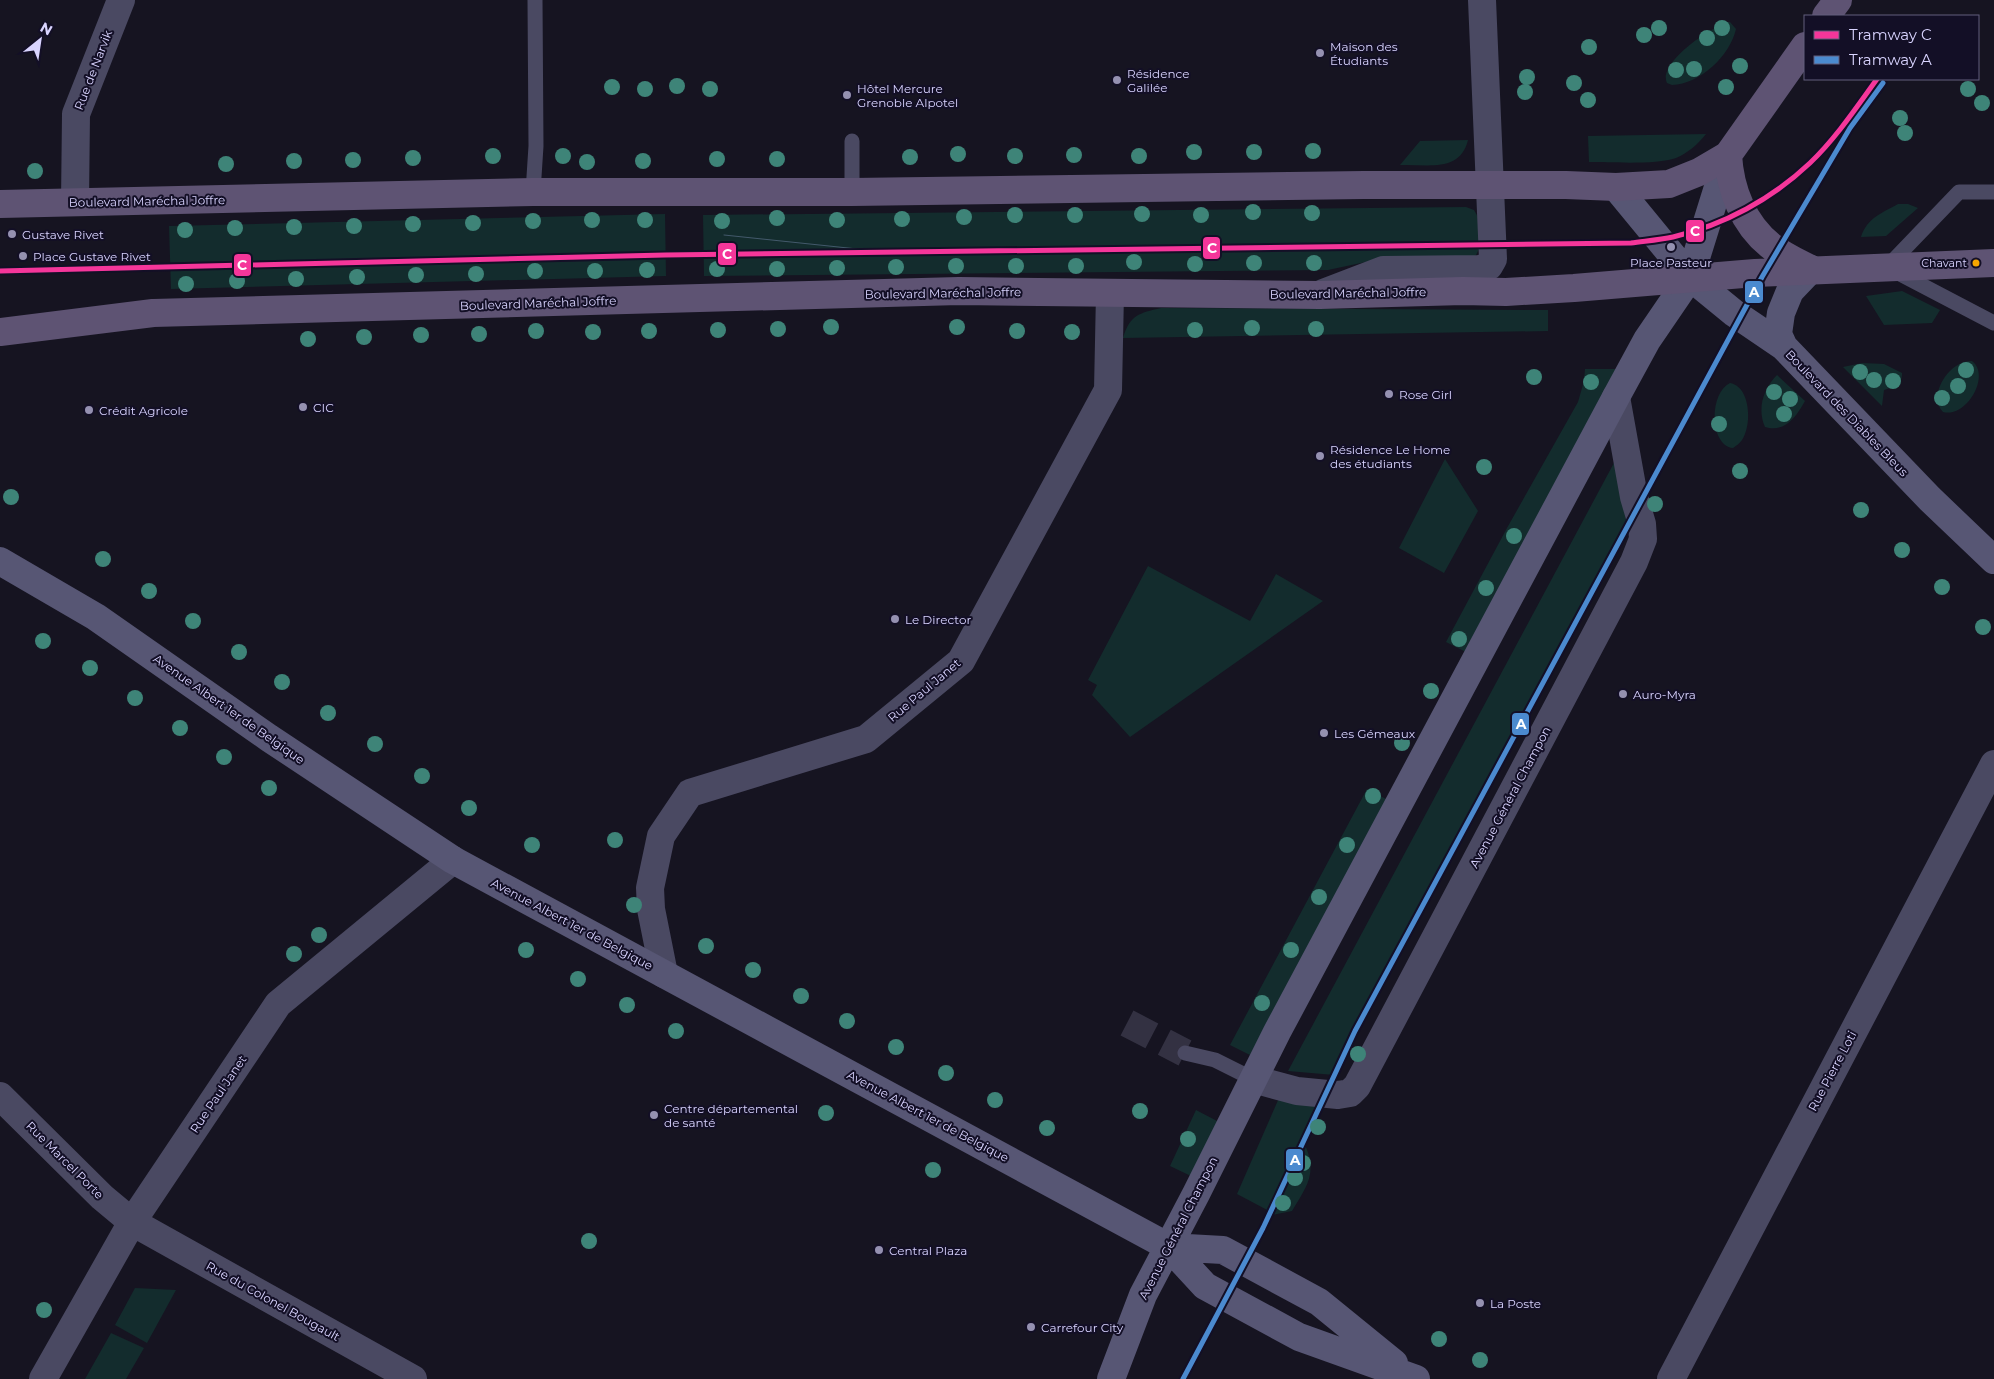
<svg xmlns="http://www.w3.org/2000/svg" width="1994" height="1379" font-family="Montserrat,sans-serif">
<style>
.green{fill:#132c2d}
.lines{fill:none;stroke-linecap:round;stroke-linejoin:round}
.minor-tunnel{stroke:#333142;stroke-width:28;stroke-dasharray:28 14;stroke-linecap:butt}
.service{stroke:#4a4962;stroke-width:15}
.minor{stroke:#4a4962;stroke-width:28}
.secondary{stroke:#575674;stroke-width:28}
.primary{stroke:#5e5373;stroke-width:28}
.tram{stroke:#43596b;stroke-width:1}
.tram-1-casing{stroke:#130f26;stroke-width:9}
.tram-2-casing{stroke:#130f26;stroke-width:9}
.tram-1{stroke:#f5369a;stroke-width:5}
.tram-2{stroke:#4b8acf;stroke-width:5}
.tree{fill:#3e8478}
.poi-dot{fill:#9591b1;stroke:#130f26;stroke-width:2}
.bus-dot{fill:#f7a600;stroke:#130f26;stroke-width:2}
.labels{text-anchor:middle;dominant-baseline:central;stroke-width:4;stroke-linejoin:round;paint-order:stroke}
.bus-label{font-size:11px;fill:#d9d4ff;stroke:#130f26;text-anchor:end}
.poi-label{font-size:12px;fill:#d9d4ff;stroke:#130f26;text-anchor:start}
.street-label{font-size:12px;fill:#d9d4ff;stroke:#130f26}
.line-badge{stroke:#130f26;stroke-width:2}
.badge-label{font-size:14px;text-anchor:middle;font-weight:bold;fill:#fff}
</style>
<rect width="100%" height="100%" fill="#161421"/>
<path class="green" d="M1730,22L1736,29C1730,56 1700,84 1672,85L1667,83C1657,63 1713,25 1730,22Z
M1706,134C1698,144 1688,153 1676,158C1657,165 1611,162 1589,162L1588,136Z
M1468,140C1460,173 1428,164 1400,165L1420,141Z
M1898,204H1908L1918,208L1886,236L1861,237C1867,218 1882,213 1898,204Z
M1466,207L1474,210L1479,219V249L1476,255L1470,259L1375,260L1328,270L704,276L703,215Z
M665,214L666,276L171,289L169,226Z
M1902,291L1940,310L1932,323L1884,325L1866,296Z
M1161,308L1548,310V331L1123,338C1130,315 1139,313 1161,308Z
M1972,361C1991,375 1967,418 1943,412C1927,396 1949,360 1972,361Z
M1862,363L1884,364L1902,373C1903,384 1893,387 1884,390L1882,406L1843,367Z
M1585,369H1620L1468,653L1446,642L1507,528L1578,402L1584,381Z
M1777,375L1805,401C1796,417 1785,433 1765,427C1757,409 1763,389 1777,375Z
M1730,383C1751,387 1752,425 1742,440C1740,443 1736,446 1733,448C1709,445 1709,393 1730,383Z
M1445,459L1478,511L1444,573L1399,548Z
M1615,461L1628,531L1334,1075L1288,1071Z
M1148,566L1250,621L1276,574L1323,601L1130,737L1092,695L1097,685L1088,680Z
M1367,789L1388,800L1250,1055L1230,1045Z
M1279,1098L1324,1103L1271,1212L1237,1194Z
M1196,1110L1219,1122L1193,1177L1170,1166Z
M1305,1145C1318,1174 1306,1187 1292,1211L1272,1215Z
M135,1288L176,1290L147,1343L115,1325Z
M111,1333L144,1348L126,1379H85Z"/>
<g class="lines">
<path class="minor-tunnel" d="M1127,1023L1185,1053"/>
<path class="service" d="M533,192L536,146L535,0
M852,192V141
M1994,192H1959L1887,267L1994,323
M1185,1053L1215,1060L1253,1079"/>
<path class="minor" d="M75,202L76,114L121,0
M1323,293L1383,270L1480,269L1489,266L1493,259L1482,0
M664,974L651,909L650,888L661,836L690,793L866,739L961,661L1108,390L1110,293
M1253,1079L1297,1091L1338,1095L1350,1093L1357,1086L1634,562L1643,539L1642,524L1634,497L1616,397
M0,1096L102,1197L132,1222L413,1379
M43,1379L132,1222L278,1004L453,860
M1671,1379L1994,764"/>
<path class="secondary" d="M1616,187L1690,277L1734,313L1784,347L1930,499L1994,560
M1784,347L1778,334L1781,313L1790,291L1811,269
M0,561L96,617L269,738L453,860L1169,1247L1205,1286L1299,1337L1416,1379
M1169,1247L1223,1250L1319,1302L1394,1363
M1111,1379L1143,1295L1196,1194L1277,1032L1616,397L1647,340L1690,277L1728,155"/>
<path class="primary" d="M1826,16L1838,0
M1728,155C1730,189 1743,224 1771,246C1783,256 1797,262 1811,269
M0,204L533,192H852L1364,185H1566L1616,187L1669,184L1699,172L1728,155L1805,46
M0,332L153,313L959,291L1320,295L1463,291L1506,292L1574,288L1755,273L1994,263"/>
<path class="tram" d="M724,235L886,252"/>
<defs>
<path id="tram-1" d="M0,271L665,255L1631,243C1645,241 1659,240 1673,237C1724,225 1772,199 1810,163C1836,138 1856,108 1877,79"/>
<path id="tram-2" d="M1183,1379L1263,1228L1355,1031L1762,277L1850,128L1883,83"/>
</defs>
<use href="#tram-1" class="tram-1-casing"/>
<use href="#tram-2" class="tram-2-casing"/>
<use href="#tram-1" class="tram-1"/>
<use href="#tram-2" class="tram-2"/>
</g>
<g class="tree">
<circle cx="1659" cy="28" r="8"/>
<circle cx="1722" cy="28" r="8"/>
<circle cx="1644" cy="35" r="8"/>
<circle cx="1707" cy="38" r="8"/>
<circle cx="1589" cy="47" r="8"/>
<circle cx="1740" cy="66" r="8"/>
<circle cx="1694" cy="69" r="8"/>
<circle cx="1676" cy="70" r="8"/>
<circle cx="1527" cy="77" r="8"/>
<circle cx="1574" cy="83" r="8"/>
<circle cx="677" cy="86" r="8"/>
<circle cx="612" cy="87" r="8"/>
<circle cx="1726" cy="87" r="8"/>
<circle cx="645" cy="89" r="8"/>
<circle cx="710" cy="89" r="8"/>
<circle cx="1968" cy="89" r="8"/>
<circle cx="1525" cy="92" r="8"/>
<circle cx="1588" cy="100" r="8"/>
<circle cx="1982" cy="103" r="8"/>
<circle cx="1900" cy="118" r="8"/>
<circle cx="1905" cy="133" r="8"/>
<circle cx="1313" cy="151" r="8"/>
<circle cx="1194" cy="152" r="8"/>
<circle cx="1254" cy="152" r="8"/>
<circle cx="958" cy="154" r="8"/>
<circle cx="1074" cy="155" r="8"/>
<circle cx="493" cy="156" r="8"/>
<circle cx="563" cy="156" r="8"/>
<circle cx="1015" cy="156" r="8"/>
<circle cx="1139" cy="156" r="8"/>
<circle cx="910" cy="157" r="8"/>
<circle cx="413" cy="158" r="8"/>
<circle cx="717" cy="159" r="8"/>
<circle cx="777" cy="159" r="8"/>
<circle cx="353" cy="160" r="8"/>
<circle cx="294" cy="161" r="8"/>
<circle cx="643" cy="161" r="8"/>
<circle cx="587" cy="162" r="8"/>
<circle cx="226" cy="164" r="8"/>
<circle cx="35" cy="171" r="8"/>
<circle cx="1253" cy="212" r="8"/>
<circle cx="1312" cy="213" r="8"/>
<circle cx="1142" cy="214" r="8"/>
<circle cx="1015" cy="215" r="8"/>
<circle cx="1075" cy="215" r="8"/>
<circle cx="1201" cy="215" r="8"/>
<circle cx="964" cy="217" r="8"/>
<circle cx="777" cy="218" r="8"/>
<circle cx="902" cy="219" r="8"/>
<circle cx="592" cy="220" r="8"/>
<circle cx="645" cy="220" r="8"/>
<circle cx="837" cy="220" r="8"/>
<circle cx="533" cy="221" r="8"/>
<circle cx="722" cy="221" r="8"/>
<circle cx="473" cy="223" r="8"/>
<circle cx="413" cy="224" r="8"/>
<circle cx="354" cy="226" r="8"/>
<circle cx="294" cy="227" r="8"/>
<circle cx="235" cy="228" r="8"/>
<circle cx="185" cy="230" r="8"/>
<circle cx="1134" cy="262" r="8"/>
<circle cx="1254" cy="263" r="8"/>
<circle cx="1314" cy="263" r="8"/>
<circle cx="1195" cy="264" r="8"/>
<circle cx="956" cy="266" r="8"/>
<circle cx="1016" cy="266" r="8"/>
<circle cx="1076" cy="266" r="8"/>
<circle cx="896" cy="267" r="8"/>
<circle cx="837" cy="268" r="8"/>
<circle cx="717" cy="269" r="8"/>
<circle cx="777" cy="269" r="8"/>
<circle cx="647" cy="270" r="8"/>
<circle cx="535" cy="271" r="8"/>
<circle cx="595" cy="271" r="8"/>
<circle cx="476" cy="274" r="8"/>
<circle cx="416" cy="275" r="8"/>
<circle cx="357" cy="277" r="8"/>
<circle cx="296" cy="279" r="8"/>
<circle cx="237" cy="281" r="8"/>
<circle cx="186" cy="284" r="8"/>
<circle cx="831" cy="327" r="8"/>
<circle cx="957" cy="327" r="8"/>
<circle cx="1252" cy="328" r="8"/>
<circle cx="778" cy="329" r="8"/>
<circle cx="1316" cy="329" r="8"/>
<circle cx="718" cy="330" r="8"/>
<circle cx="1195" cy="330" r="8"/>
<circle cx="536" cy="331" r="8"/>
<circle cx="649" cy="331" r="8"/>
<circle cx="1017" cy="331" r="8"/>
<circle cx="593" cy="332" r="8"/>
<circle cx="1072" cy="332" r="8"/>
<circle cx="479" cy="334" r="8"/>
<circle cx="421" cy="335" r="8"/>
<circle cx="364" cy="337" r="8"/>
<circle cx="308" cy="339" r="8"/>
<circle cx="1966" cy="370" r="8"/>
<circle cx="1860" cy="372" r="8"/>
<circle cx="1534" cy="377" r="8"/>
<circle cx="1874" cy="380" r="8"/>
<circle cx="1893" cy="381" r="8"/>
<circle cx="1591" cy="382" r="8"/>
<circle cx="1958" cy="386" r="8"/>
<circle cx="1774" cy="392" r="8"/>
<circle cx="1942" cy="398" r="8"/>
<circle cx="1790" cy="399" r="8"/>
<circle cx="1784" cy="414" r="8"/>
<circle cx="1719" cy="424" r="8"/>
<circle cx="1484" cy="467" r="8"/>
<circle cx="1740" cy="471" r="8"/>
<circle cx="11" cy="497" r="8"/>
<circle cx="1655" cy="504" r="8"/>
<circle cx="1861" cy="510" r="8"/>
<circle cx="1514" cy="536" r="8"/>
<circle cx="1902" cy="550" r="8"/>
<circle cx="103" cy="559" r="8"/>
<circle cx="1942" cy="587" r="8"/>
<circle cx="1486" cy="588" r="8"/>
<circle cx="149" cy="591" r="8"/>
<circle cx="193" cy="621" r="8"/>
<circle cx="1983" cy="627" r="8"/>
<circle cx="1459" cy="639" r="8"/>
<circle cx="43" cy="641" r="8"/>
<circle cx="239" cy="652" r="8"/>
<circle cx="90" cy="668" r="8"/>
<circle cx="282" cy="682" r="8"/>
<circle cx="1431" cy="691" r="8"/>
<circle cx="135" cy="698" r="8"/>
<circle cx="328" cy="713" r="8"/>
<circle cx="180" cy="728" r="8"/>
<circle cx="1402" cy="743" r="8"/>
<circle cx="375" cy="744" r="8"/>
<circle cx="224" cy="757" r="8"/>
<circle cx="422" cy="776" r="8"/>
<circle cx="269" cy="788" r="8"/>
<circle cx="1373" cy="796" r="8"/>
<circle cx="469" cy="808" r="8"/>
<circle cx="615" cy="840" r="8"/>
<circle cx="532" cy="845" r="8"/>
<circle cx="1347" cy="845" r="8"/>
<circle cx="1319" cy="897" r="8"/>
<circle cx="634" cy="905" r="8"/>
<circle cx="319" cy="935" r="8"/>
<circle cx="706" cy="946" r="8"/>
<circle cx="526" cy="950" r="8"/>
<circle cx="1291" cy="950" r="8"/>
<circle cx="294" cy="954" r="8"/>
<circle cx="753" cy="970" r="8"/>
<circle cx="578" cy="979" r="8"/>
<circle cx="801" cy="996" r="8"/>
<circle cx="1262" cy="1003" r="8"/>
<circle cx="627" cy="1005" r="8"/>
<circle cx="847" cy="1021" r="8"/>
<circle cx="676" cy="1031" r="8"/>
<circle cx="896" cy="1047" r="8"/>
<circle cx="1358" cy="1054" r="8"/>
<circle cx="946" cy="1073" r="8"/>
<circle cx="995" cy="1100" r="8"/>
<circle cx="1140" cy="1111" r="8"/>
<circle cx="826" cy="1113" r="8"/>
<circle cx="1318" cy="1127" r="8"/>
<circle cx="1047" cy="1128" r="8"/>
<circle cx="1188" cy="1139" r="8"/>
<circle cx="1303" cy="1163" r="8"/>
<circle cx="933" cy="1170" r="8"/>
<circle cx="1295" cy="1178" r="8"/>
<circle cx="1283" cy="1203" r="8"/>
<circle cx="589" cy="1241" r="8"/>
<circle cx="44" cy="1310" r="8"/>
<circle cx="1439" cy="1339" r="8"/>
<circle cx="1480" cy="1360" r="8"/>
</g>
<g class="poi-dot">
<circle cx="1320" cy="53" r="5"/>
<circle cx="1117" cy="80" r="5"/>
<circle cx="847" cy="95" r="5"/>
<circle cx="12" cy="234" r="5"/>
<circle cx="1671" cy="247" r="5"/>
<circle cx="23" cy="256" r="5"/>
<circle cx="1389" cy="394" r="5"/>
<circle cx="303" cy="407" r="5"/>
<circle cx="89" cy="410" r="5"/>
<circle cx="1320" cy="456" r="5"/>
<circle cx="895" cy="619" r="5"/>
<circle cx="1623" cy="694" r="5"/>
<circle cx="1324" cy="733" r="5"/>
<circle cx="654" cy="1115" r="5"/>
<circle cx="879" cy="1250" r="5"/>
<circle cx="1480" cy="1303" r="5"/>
<circle cx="1031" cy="1327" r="5"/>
</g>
<circle class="bus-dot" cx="1976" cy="263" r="4.5"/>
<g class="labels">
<g class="bus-label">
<text x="1967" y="263">Chavant</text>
</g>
<g class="poi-label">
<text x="1330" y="46">Maison des<tspan x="1330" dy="14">Étudiants</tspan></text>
<text x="1127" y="73">Résidence<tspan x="1127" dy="14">Galilée</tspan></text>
<text x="857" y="88">Hôtel Mercure<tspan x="857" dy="14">Grenoble Alpotel</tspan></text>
<text x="22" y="234">Gustave Rivet</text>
<text x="33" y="256">Place Gustave Rivet</text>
<text x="1671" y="262" text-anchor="middle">Place Pasteur</text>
<text x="1399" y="394">Rose Girl</text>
<text x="313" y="407">CIC</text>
<text x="99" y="410">Crédit Agricole</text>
<text x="1330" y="449">Résidence Le Home<tspan x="1330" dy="14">des étudiants</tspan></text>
<text x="905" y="619">Le Director</text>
<text x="1633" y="694">Auro-Myra</text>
<text x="1334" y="733">Les Gémeaux</text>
<text x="664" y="1108">Centre départemental<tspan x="664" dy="14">de santé</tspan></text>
<text x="889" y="1250">Central Plaza</text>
<text x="1490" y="1303">La Poste</text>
<text x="1041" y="1327">Carrefour City</text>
</g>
<g class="street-label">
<text transform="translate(93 70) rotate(-69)">Rue de Narvik</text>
<text transform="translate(147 201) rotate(-1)">Boulevard Maréchal Joffre</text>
<text transform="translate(943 293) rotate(-1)">Boulevard Maréchal Joffre</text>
<text transform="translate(1348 293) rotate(-1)">Boulevard Maréchal Joffre</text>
<text transform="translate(538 303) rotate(-2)">Boulevard Maréchal Joffre</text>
<text transform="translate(1847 413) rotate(46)">Boulevard des Diables Bleus</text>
<text transform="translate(924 690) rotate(-40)">Rue Paul Janet</text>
<text transform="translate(229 709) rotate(35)">Avenue Albert 1er de Belgique</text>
<text transform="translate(1510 797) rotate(-62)">Avenue Général Champon</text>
<text transform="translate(572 924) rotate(28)">Avenue Albert 1er de Belgique</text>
<text transform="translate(1832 1071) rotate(-62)">Rue Pierre Loti</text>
<text transform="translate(218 1094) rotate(-56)">Rue Paul Janet</text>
<text transform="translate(928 1116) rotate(28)">Avenue Albert 1er de Belgique</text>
<text transform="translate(65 1160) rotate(45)">Rue Marcel Porte</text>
<text transform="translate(1178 1228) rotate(-63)">Avenue Général Champon</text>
<text transform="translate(273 1301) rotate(29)">Rue du Colonel Bougault</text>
</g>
</g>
<g class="line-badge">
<rect x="1685" y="219" width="20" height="24" rx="5" fill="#f5369a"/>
<rect x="1202" y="236" width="19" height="24" rx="5" fill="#f5369a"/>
<rect x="717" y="242" width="20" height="24" rx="5" fill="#f5369a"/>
<rect x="233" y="253" width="19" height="24" rx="5" fill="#f5369a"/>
<rect x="1744" y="280" width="20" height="24" rx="5" fill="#4b8acf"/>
<rect x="1511" y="712" width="19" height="24" rx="5" fill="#4b8acf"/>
<rect x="1285" y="1148" width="19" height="24" rx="5" fill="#4b8acf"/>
</g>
<g class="badge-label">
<text x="1695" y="236">C</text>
<text x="1212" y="253">C</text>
<text x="727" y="259">C</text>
<text x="242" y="270">C</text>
<text x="1754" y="297">A</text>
<text x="1521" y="729">A</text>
<text x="1295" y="1165">A</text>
</g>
<rect x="1804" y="15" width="175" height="65" fill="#130f26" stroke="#625e7d"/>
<rect x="1814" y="31" width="25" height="8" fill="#f5369a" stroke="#625e7d"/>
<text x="1849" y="40" font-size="15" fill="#d9d4ff">Tramway C</text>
<rect x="1814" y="56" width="25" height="8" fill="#4b8acf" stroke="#625e7d"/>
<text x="1849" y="65" font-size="15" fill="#d9d4ff">Tramway A</text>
<g transform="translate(40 40) rotate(30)" stroke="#130f26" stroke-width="4" paint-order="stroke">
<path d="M0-4L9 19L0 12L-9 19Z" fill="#d9d4ff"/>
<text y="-8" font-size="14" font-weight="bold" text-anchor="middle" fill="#d9d4ff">N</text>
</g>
</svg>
